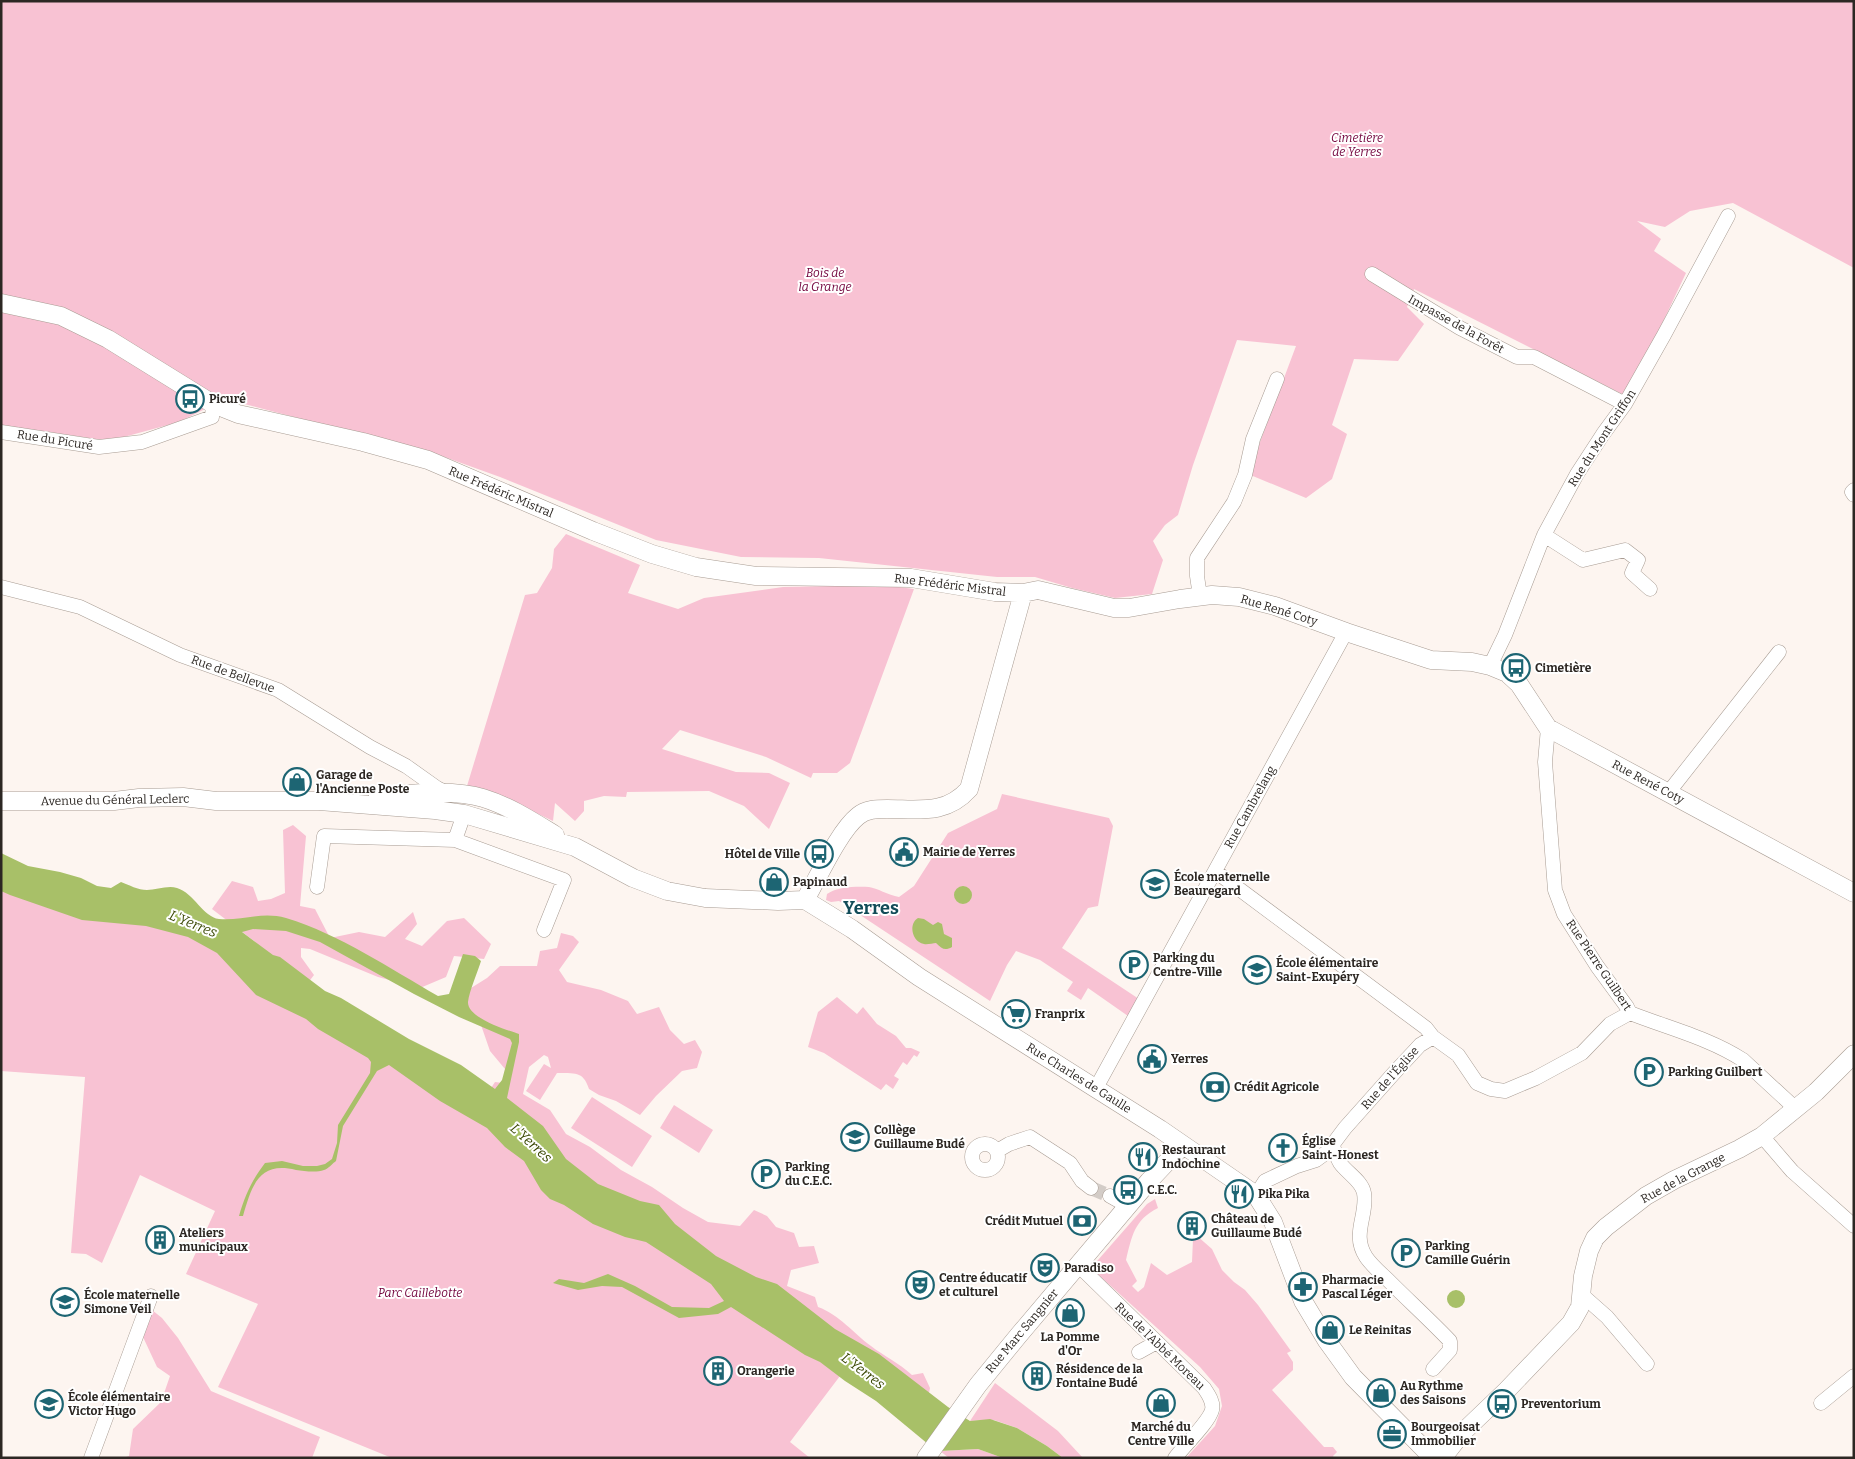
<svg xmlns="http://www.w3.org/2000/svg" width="1855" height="1459" font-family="Bitter,serif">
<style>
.green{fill:#f8c2d3}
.water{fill:#a8c068;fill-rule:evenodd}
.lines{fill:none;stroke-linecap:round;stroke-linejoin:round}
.minor-tunnel{stroke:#d3ccc7;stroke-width:14;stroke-dasharray:14 7;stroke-linecap:butt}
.minor-casing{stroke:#a89c93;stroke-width:15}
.tertiary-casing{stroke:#a89c93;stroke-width:19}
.minor{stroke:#fff;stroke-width:14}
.tertiary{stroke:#fff;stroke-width:18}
.labels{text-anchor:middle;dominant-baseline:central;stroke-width:4;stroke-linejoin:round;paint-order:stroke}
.park-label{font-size:12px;font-style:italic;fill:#71003b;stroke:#fff}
.street-label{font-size:12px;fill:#2c2723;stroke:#fff}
.poi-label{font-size:12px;font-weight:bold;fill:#2c2723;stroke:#fff;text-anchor:start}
.water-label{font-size:14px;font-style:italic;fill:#394702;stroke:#fff}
.district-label{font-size:18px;font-weight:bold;fill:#124c58;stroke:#fff}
</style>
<rect width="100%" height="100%" fill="#fdf5f0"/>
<path class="green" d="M1,1H1854V268L1733,203L1690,211L1665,227L1637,221L1661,239L1654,251L1686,273L1661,326L1626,396L1414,289L1407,307L1424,324L1398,361L1354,359L1332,425L1347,434L1332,479L1306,498L1248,474L1296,346L1237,340L1193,465L1178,515L1165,525L1153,541L1163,560L1152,594L1115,598L1072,588L1035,577H997L819,558L741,557L656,540L500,477L439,455L225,399L179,422L109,441L1,425Z
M566,534L640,565L628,593L678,609L704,598L783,587L883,585L914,589L850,763L837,773H813L811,778L766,757L680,730L662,749L736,772L769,773L790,783L769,829L744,806L709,791L627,792L626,797L604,796L584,801V811L575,821L555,803L553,821L511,801L467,786L525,595L537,593L552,568L554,549Z
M1002,794L1109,818L1113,826L1098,906L1088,908L1062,948L1139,999L1128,1016L1088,988L1081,1000L1067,991L1073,982L1040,960L1016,951L1007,965L990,1001L839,901L831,902L826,900L827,894C836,887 857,886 869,887C877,888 888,895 899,897L914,886L948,833L997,809Z
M293,825L306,836L300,906L315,909L330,938L359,932L385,937L413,912L417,924L405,939L422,946L447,921L464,918L491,944L484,959L454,956L446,977L420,988L378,977L310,949L301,948V957L314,975L304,988L254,941L212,909L232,881L253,887L258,901L271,899L285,893L283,830Z
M1,888L167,928L212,946L488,1125L641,1237L710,1281L840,1376L790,1442L810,1458H392L218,1387L258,1304L186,1274L215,1211L140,1175L102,1263L86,1254L71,1253L85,1077L1,1071Z
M561,933L573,936L579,942L559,970L567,982L601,990L628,1001L637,1014L659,1007L670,1030L684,1044L695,1040L702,1052L697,1068L682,1071L656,1096L640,1115L616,1101L599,1095L589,1089C583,1070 574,1074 557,1073L540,1100L526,1091L544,1064L551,1068L548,1057L544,1055L529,1067L523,1094L550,1110L566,1134L590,1147L621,1170L652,1187L683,1208L708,1222L740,1226L754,1210L767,1216L776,1227L794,1233L799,1247L814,1246L819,1263L791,1270L787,1286L815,1297L818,1307C840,1315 853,1333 871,1346C884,1356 899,1363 912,1375L923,1373L930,1388L928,1398L604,1200L489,1091L495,1082L503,1083L505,1069L490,1051L481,1025L468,1011L463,993L487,978L500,966H537L540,951L557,948Z
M837,997L857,1014L863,1007L877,1024L896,1036L906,1048H911L920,1052L917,1057L914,1055L907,1065L903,1062L894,1076L899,1079L893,1089L886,1084L881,1090L824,1053L808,1047L818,1012Z
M592,1097L652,1136L632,1167L571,1128Z
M674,1105L713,1130L699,1153L660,1128Z
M1155,1199L1158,1208C1134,1220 1132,1236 1126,1260L1137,1281L1132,1286L1138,1292L1144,1287L1151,1263L1167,1275L1192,1262L1193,1239L1196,1235L1212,1249L1222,1270L1234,1282L1245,1290L1258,1305L1291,1351L1287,1353L1293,1362V1370L1272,1390L1324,1447H1333L1337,1452L1333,1456L1334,1458H1186L1215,1426L1222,1406L1219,1389L1200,1367L1091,1268L1147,1204Z
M152,1310L162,1318L178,1338L211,1391L320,1437L312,1458H123L129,1456L133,1429L161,1402L170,1376L157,1367L143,1337Z
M995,1383L1058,1431L1083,1458H1063L1047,1446L1017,1428L994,1420L970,1421Z
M978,1449L1003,1458H949L940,1451Z"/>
<path class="water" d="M1,853L28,866L60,872L81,878L97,886L111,888L121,882C129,885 138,890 147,890C156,890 168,885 177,888C194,893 203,917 219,919C242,921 262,911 286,918C341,935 389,968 438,996L449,994L463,954L475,956L481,961C478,971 469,992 468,1002C467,1018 507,1030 519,1034V1042L507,1098L543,1126L566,1159L598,1184L640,1201L659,1205L675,1224L716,1256L756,1277L777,1284L835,1329L879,1354L948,1407L970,1421L990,1419L1017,1428L1047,1446L1063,1458H1003L978,1449L940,1451L934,1449L876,1401L845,1381L820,1362L805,1355L731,1307L718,1314L679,1318L622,1287L602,1286L578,1290L553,1283L559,1279L584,1283L608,1274L635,1286L672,1307L709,1308L724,1301L711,1284L646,1242L625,1237L593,1224L564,1205L550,1199L541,1190L524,1161L505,1147L487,1128L440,1101L389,1065L377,1071L343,1126L336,1161C333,1163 328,1169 324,1170C316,1173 304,1171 296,1170C259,1161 252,1185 243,1216H239C245,1195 252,1180 265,1163L282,1161L303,1166H317L325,1164L332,1159L337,1143L338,1125L370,1073L371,1062L368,1058L318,1029L306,1019L256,995L217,953L188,937L146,926L82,920L10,895L1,891ZM253,929L286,931L320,942L414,994L459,1017L510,1039L512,1043L502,1080L495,1089L461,1065L409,1039L341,998L325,991L280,957L273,955L242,932Z
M954 895a9 9 0 1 1 18 0a9 9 0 1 1-18 0Z
M918,918L924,919L933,925L938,922L942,924L944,934L952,938V947C945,951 942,949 936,943C933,943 927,945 924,944C912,942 908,924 918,918Z
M1447 1299a9 9 0 1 1 18 0a9 9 0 1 1-18 0Z"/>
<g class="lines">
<path class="minor-tunnel" d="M1091,1188L1110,1196"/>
<defs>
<path id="minor" d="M1372,274L1460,328L1517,357H1534L1625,404
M1,432L99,447L142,442L212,417L213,404
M1854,490L1852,492L1854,495
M1544,535L1583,560L1625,550L1638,560L1632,573L1650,589
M1,587L80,607L180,655L278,690L370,747L406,766L437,788L447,793
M1200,596L1197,576V558L1234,502L1245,475L1253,439L1277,379
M1490,666L1505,635L1544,535L1577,474L1603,434L1625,404L1664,335L1728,216
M1548,728L1545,762L1555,890L1564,914L1597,966L1627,1007L1630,1013C1668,1028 1709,1038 1743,1060L1795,1108
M1668,793L1779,652
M455,840L564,880L544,930
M1215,871L1426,1028L1433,1037
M317,887L324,836L455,840L464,814
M1096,1088L1346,632
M1762,1136L1792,1171L1854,1226
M972 1157a13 13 0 1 1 26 0a13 13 0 1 1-26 0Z
M1333,1146C1335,1152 1337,1158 1340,1163C1347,1173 1362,1181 1364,1193C1368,1215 1351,1234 1366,1257C1372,1266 1382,1274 1390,1282C1410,1302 1431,1321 1450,1341V1350L1433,1369
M997,1151L1009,1144L1030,1137L1070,1163L1082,1181L1091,1188
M1256,1195L1265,1181L1297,1166L1316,1160L1327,1152L1345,1128L1394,1073L1420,1045L1433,1037L1458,1055L1477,1083L1491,1089L1505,1091L1536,1078L1582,1053L1610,1024L1630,1013
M1110,1196L1128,1206
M1078,1265L1204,1388C1208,1394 1214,1402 1212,1410C1209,1422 1183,1447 1175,1458
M1581,1294L1607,1317L1647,1364
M1139,1352L1157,1342
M1821,1403L1854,1376
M91,1458L151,1296"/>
<path id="tertiary" d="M1,303L61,316L108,339L213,404L238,414L363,442L428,460L593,531L652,554L696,567L756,576L911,578L995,592L1023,593L1038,590L1114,608H1129L1180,599L1212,595L1239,597L1275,606L1346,632L1431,660L1472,662L1490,666L1507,673L1519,684L1548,728L1854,893
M378,796C409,794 454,789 483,798C509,806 532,821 555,835
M1,801H114L139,798L183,797L216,801H319L435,810L464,814L575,847L633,878L667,891L705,898L778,901L805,900L852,929L919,977L1160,1129L1256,1195L1273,1222L1303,1301L1327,1341L1353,1377L1433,1458
M805,900C818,878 839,831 858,816C866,809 877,809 887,809C919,809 946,815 969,789L1023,593
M1430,1455H1438L1448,1451L1462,1433L1507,1390L1571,1323L1580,1307L1583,1276L1589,1251L1595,1238L1606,1227L1646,1196L1674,1180L1739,1149L1762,1136L1816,1092L1854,1054
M926,1458L978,1385L1018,1336L1149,1181L1183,1145"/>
</defs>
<use href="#minor" class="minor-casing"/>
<use href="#tertiary" class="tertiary-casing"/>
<use href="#minor" class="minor"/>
<use href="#tertiary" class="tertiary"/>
</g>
<defs>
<symbol id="bus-ring" viewBox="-11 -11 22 22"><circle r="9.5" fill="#fff" stroke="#1d6573" stroke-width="1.5"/><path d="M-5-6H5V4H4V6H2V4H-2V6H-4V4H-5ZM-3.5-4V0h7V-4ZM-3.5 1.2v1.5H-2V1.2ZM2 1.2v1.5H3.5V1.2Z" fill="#1d6573"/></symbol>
<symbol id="shop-ring" viewBox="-11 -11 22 22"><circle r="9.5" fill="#fff" stroke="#1d6573" stroke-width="1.5"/><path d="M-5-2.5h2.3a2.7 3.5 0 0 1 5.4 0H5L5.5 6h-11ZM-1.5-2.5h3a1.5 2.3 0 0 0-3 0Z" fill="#1d6573"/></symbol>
<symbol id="civic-ring" viewBox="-11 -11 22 22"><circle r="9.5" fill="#fff" stroke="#1d6573" stroke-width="1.5"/><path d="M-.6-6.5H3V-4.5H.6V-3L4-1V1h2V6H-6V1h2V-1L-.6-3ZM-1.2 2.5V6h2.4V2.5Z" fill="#1d6573"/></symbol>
<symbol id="school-ring" viewBox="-11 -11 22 22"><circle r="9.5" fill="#fff" stroke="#1d6573" stroke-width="1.5"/><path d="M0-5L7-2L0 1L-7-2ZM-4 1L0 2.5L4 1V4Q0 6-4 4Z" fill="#1d6573"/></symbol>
<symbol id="parking-ring" viewBox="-11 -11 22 22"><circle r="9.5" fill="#fff" stroke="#1d6573" stroke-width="1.5"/><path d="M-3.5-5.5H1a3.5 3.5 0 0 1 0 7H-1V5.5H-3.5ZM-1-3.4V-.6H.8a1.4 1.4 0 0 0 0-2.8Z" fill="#1d6573"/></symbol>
<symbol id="supermarket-ring" viewBox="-11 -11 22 22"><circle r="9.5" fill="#fff" stroke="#1d6573" stroke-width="1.5"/><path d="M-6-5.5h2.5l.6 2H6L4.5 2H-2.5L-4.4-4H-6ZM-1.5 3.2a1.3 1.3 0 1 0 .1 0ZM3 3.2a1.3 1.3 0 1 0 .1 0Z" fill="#1d6573"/></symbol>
<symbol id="bank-ring" viewBox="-11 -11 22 22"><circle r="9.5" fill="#fff" stroke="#1d6573" stroke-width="1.5"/><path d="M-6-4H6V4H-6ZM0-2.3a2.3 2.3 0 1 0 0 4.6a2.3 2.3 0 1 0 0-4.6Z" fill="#1d6573"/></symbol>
<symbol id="church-ring" viewBox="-11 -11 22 22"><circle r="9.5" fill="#fff" stroke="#1d6573" stroke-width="1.5"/><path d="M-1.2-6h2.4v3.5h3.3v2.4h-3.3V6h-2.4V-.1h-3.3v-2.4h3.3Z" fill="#1d6573"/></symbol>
<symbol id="restaurant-ring" viewBox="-11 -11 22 22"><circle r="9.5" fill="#fff" stroke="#1d6573" stroke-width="1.5"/><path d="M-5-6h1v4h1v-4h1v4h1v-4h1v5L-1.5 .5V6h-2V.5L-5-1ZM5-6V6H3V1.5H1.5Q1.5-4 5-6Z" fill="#1d6573"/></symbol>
<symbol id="building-ring" viewBox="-11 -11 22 22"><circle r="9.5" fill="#fff" stroke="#1d6573" stroke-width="1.5"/><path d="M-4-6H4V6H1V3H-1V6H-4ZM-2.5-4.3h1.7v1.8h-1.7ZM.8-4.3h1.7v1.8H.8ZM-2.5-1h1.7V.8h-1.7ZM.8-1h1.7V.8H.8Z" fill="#1d6573"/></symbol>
<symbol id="theatre-ring" viewBox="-11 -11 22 22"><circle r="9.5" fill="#fff" stroke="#1d6573" stroke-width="1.5"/><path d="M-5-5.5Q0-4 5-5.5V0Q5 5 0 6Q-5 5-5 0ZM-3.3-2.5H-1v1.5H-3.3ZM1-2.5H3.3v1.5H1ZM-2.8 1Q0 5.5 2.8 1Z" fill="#1d6573"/></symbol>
<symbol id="pharmacy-ring" viewBox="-11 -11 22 22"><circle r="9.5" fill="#fff" stroke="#1d6573" stroke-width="1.5"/><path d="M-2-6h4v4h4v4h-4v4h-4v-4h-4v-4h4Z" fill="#1d6573"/></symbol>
<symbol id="office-ring" viewBox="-11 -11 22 22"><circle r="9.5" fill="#fff" stroke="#1d6573" stroke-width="1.5"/><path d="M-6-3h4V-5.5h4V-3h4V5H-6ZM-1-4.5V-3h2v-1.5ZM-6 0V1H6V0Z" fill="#1d6573"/></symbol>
</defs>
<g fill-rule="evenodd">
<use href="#bus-ring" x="174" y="383" width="32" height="32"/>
<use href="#bus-ring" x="1500" y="652" width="32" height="32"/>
<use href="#shop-ring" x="281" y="766" width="32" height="32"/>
<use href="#civic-ring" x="888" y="836" width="32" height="32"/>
<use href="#bus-ring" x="803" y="838" width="32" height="32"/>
<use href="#shop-ring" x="758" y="866" width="32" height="32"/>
<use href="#school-ring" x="1139" y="868" width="32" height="32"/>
<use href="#parking-ring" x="1118" y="949" width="32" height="32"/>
<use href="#school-ring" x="1241" y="954" width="32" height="32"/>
<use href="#supermarket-ring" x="1000" y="998" width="32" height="32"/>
<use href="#civic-ring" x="1136" y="1043" width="32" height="32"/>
<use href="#parking-ring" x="1633" y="1056" width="32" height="32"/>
<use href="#bank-ring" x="1199" y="1071" width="32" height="32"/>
<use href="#school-ring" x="839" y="1121" width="32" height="32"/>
<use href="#church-ring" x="1267" y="1132" width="32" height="32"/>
<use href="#restaurant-ring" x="1127" y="1141" width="32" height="32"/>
<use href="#parking-ring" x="750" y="1158" width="32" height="32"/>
<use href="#bus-ring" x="1112" y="1174" width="32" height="32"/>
<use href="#restaurant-ring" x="1223" y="1178" width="32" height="32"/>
<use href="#bank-ring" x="1066" y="1205" width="32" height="32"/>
<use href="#building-ring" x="1176" y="1210" width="32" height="32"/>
<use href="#building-ring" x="144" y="1224" width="32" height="32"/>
<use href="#parking-ring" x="1390" y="1237" width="32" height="32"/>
<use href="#theatre-ring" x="1029" y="1252" width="32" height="32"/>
<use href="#theatre-ring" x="904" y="1269" width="32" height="32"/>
<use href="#pharmacy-ring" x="1287" y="1271" width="32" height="32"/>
<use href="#school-ring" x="49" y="1286" width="32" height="32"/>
<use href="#shop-ring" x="1054" y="1297" width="32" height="32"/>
<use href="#shop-ring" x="1314" y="1314" width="32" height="32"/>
<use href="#building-ring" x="702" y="1355" width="32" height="32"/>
<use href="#building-ring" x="1021" y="1360" width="32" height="32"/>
<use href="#shop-ring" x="1365" y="1377" width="32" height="32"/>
<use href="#shop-ring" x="1145" y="1387" width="32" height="32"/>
<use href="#school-ring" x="33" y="1388" width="32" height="32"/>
<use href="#bus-ring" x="1486" y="1388" width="32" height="32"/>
<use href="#office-ring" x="1376" y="1418" width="32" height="32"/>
</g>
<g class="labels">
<g class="park-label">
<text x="1357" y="138">Cimetière<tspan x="1357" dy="14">de Yerres</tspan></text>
<text x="825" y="273">Bois de<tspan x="825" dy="14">la Grange</tspan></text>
<text x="420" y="1293">Parc Caillebotte</text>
</g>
<g class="street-label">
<text transform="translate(1456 324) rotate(29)">Impasse de la Forêt</text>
<text transform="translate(1602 438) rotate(-57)">Rue du Mont Griffon</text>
<text transform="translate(55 440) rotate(9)">Rue du Picuré</text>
<text transform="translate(501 492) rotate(23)">Rue Frédéric Mistral</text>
<text transform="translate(950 585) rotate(7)">Rue Frédéric Mistral</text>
<text transform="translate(1279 610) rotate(17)">Rue René Coty</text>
<text transform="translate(233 674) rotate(20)">Rue de Bellevue</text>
<text transform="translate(1648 782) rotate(28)">Rue René Coty</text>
<text transform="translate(115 800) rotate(-1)">Avenue du Général Leclerc</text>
<text transform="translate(1250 807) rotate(-61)">Rue Cambrelang</text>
<text transform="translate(1599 965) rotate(56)">Rue Pierre Guilbert</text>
<text transform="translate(1079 1078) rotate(32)">Rue Charles de Gaulle</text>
<text transform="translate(1390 1078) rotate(-48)">Rue de l'Église</text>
<text transform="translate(1683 1178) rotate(-28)">Rue de la Grange</text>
<text transform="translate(1022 1331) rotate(-50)">Rue Marc Sangnier</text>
<text transform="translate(1160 1346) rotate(44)">Rue de l'Abbé Moreau</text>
</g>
<g class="poi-label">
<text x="209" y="399">Picuré</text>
<text x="1535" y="668">Cimetière</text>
<text x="316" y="775">Garage de<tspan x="316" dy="14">l'Ancienne Poste</tspan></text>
<text x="923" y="852">Mairie de Yerres</text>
<text x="800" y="854" text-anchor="end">Hôtel de Ville</text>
<text x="1174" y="877">École maternelle<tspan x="1174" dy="14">Beauregard</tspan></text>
<text x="793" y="882">Papinaud</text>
<text x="1153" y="958">Parking du<tspan x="1153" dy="14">Centre-Ville</tspan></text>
<text x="1276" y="963">École élémentaire<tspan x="1276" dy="14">Saint-Exupéry</tspan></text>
<text x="1035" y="1014">Franprix</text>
<text x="1171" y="1059">Yerres</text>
<text x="1668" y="1072">Parking Guilbert</text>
<text x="1234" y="1087">Crédit Agricole</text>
<text x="874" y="1130">Collège<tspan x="874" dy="14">Guillaume Budé</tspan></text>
<text x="1302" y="1141">Église<tspan x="1302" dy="14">Saint-Honest</tspan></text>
<text x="1162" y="1150">Restaurant<tspan x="1162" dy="14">Indochine</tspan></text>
<text x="785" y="1167">Parking<tspan x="785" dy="14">du C.E.C.</tspan></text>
<text x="1147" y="1190">C.E.C.</text>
<text x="1258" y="1194">Pika Pika</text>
<text x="1211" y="1219">Château de<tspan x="1211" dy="14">Guillaume Budé</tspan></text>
<text x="1063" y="1221" text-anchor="end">Crédit Mutuel</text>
<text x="179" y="1233">Ateliers<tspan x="179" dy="14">municipaux</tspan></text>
<text x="1425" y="1246">Parking<tspan x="1425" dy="14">Camille Guérin</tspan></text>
<text x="1064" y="1268">Paradiso</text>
<text x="939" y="1278">Centre éducatif<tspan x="939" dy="14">et culturel</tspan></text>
<text x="1322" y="1280">Pharmacie<tspan x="1322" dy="14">Pascal Léger</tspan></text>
<text x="84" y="1295">École maternelle<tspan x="84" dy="14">Simone Veil</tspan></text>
<text x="1349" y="1330">Le Reinitas</text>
<text x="1070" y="1337" text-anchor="middle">La Pomme<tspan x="1070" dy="14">d'Or</tspan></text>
<text x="1056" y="1369">Résidence de la<tspan x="1056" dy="14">Fontaine Budé</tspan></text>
<text x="737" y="1371">Orangerie</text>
<text x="1400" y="1386">Au Rythme<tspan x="1400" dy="14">des Saisons</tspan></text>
<text x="68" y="1397">École élémentaire<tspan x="68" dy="14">Victor Hugo</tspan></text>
<text x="1521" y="1404">Preventorium</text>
<text x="1161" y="1427" text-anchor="middle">Marché du<tspan x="1161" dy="14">Centre Ville</tspan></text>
<text x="1411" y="1427">Bourgeoisat<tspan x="1411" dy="14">Immobilier</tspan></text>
</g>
<g class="water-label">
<text transform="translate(193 924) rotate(22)">L'Yerres</text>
<text transform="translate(531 1143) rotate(42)">L'Yerres</text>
<text transform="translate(863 1371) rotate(37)">L'Yerres</text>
</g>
<g class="district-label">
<text x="871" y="908">Yerres</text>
</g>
</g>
<rect width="1855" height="1459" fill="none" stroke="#2c2723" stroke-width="5"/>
</svg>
